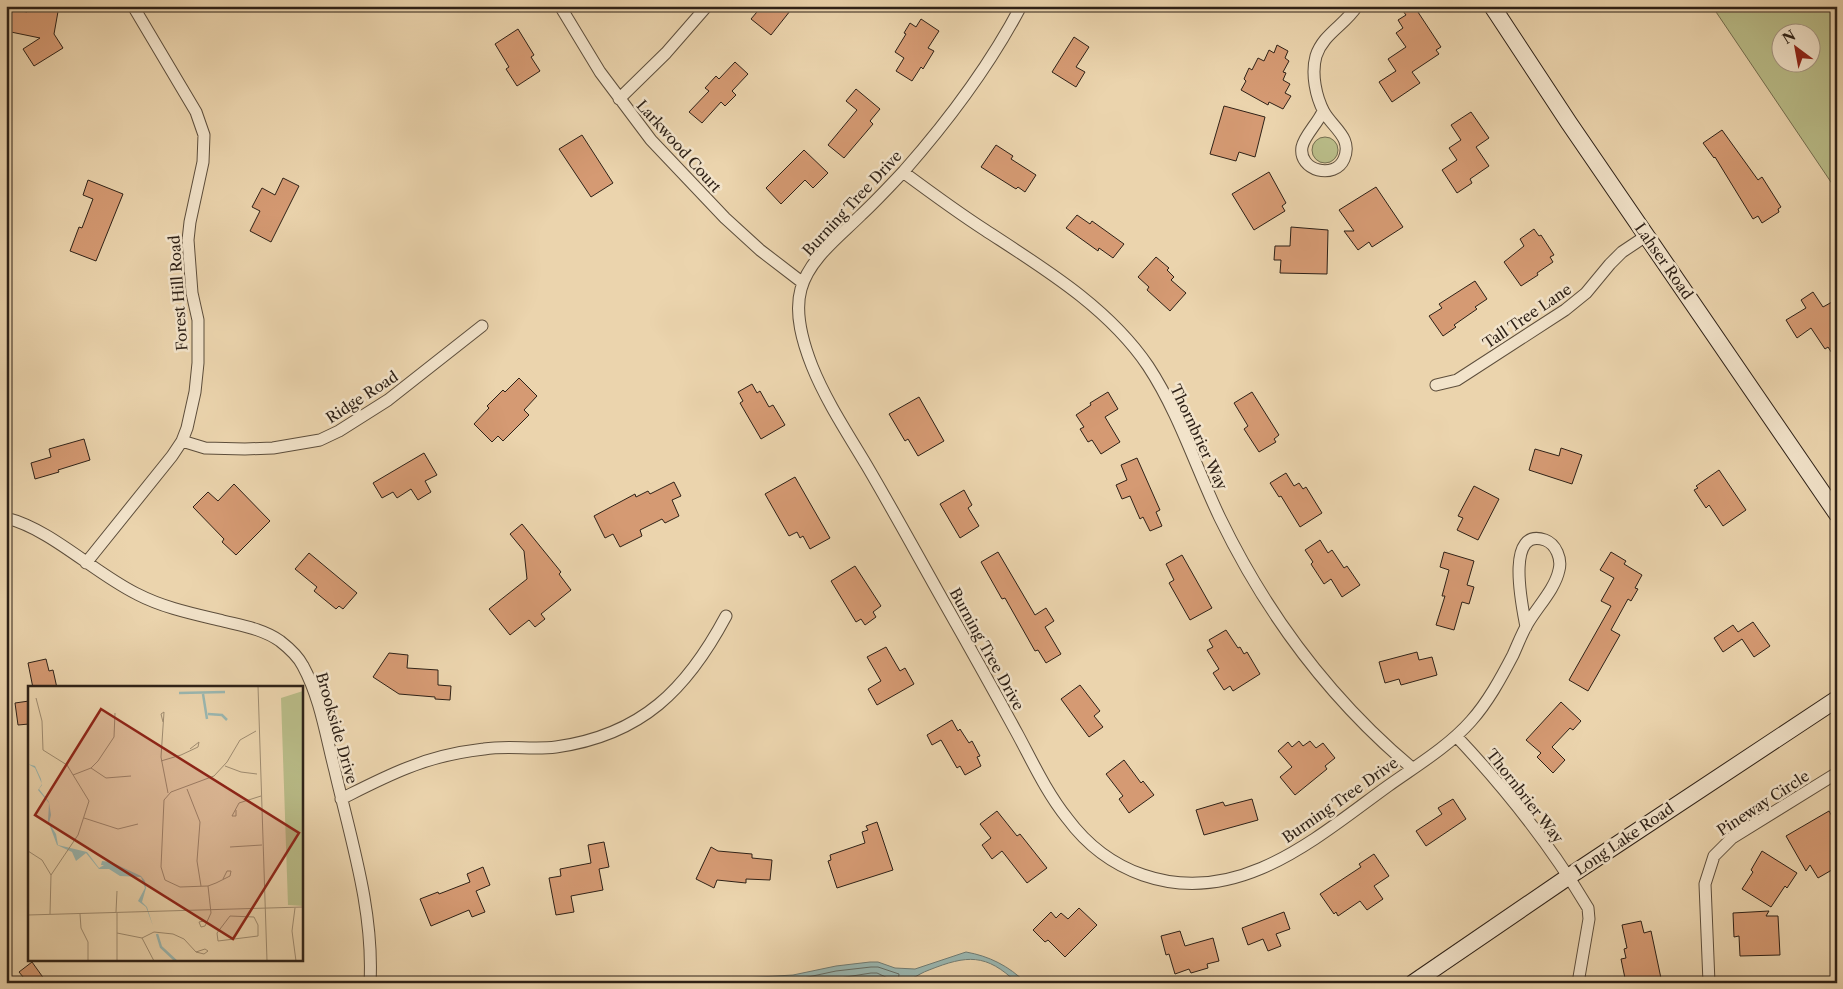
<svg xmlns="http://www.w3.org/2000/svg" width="1843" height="989" font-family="'Libre Caslon Text',serif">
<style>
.green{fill:#b9bc88;stroke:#746e50;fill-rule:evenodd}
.water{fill:#9ab7b1;stroke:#6f7b73}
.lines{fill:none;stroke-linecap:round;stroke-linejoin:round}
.shore{stroke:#646c64;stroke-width:1}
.building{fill:#d59a73;stroke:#2e2117}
.street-casing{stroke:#5d4e3c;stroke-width:13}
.secondary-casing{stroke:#2e2117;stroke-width:18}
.street{stroke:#f2e3ca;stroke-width:11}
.secondary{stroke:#f2e3ca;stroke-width:16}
.labels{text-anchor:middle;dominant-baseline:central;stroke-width:5;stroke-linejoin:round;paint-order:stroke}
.street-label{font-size:15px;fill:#2e2117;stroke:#f2e3ca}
.inset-river{fill:none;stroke:#9ab7b1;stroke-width:2.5}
.inset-road{fill:none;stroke:#9f8c71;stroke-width:1}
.view{fill:#8f2418;fill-opacity:0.15;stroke:#8f2418;stroke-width:2.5}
.inset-edge{fill:none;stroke:#2e2117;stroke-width:2.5}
</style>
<rect width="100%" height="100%" fill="#ebd4ad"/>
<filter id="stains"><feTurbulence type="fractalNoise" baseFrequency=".004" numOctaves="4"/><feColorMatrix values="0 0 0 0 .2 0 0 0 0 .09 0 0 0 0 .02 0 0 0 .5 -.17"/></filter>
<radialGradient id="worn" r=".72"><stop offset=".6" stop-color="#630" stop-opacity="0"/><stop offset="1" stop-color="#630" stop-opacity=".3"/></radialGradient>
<path class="green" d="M1712,6H1837V191ZM1780,32H1810V62H1780Z
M1312 150a13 13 0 1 1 26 0a13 13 0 1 1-26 0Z"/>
<path class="water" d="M966,952C989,956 1009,966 1026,983H1017C986,953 967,955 929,970C923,972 917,976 911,979C906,980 901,980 896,983H707L727,979L793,975L836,966L870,962H878L895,968L915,969Z"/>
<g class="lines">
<path class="shore" d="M762,983L794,980L836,971L871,967H878L899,974L898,983
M808,983L871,973H877L890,979L891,983"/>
</g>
<path class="building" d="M28,6H59L54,34L63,48L34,66L23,49L40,38L6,31V8L27,12Z
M762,6H794L771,35L751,19Z
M1411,6H1414L1441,47L1436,50L1439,54L1412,72L1420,83L1392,102L1379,82L1396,71L1388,59L1406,47L1396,33L1403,28L1398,20L1406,15L1403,11Z
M921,19L939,31L928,48L934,51L923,69L921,67L912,81L896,71L904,58L895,52L906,34L904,33L910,23L916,27Z
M518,29L534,55L531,57L540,71L517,86L506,69L509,67L495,44Z
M1074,37L1089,47L1076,67L1085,72L1076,87L1052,72Z
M1277,45L1288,51L1285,58L1289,61L1283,72L1286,73L1283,80L1290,84L1285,93L1291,96L1283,109L1269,102L1268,105L1241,90L1246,81L1244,79L1249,68L1252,70L1258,58L1264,61L1269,50L1274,53Z
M735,62L748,74L732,91L736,95L725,106L721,102L702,123L689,112L709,91L705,88L716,76L719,79Z
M856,89L880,109L870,121L873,124L844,158L828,145L857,110L846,101Z
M1224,106L1265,117L1255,157L1239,152L1236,161L1210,154Z
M1471,112L1489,138L1476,147L1489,166L1470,179L1472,183L1457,193L1442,170L1457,160L1449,148L1461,140L1451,125Z
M1722,130L1758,180L1762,177L1781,207L1778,209L1779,212L1762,223L1758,216L1753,219L1715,157L1714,158L1703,143Z
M582,135L613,183L591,197L559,149Z
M996,145L1013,156L1011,159L1036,175L1025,192L1018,187L1016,189L981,167Z
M804,150L828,173L813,188L805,180L781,204L766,188Z
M1269,172L1286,203L1282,206L1285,211L1254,230L1232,194Z
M283,178L299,186L271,242L250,231L260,211L252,207L262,188L275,195Z
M88,180L123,194L96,261L70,251L79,227L82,228L93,199L83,195Z
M1376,187L1403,227L1372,247L1369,242L1358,250L1344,231H1354L1339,210Z
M1077,215L1090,224L1092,221L1124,244L1113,258L1099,248L1098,251L1066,228Z
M1291,227L1328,230L1327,274L1280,273L1281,260H1274L1275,246H1290Z
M1534,229L1539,236L1541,235L1554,255L1550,257L1553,262L1537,273L1538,275L1521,286L1504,262L1524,246L1520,239Z
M1156,257L1169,268L1167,270L1174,277L1171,280L1186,293L1170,311L1147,290L1149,287L1138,277Z
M1475,281L1487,299L1475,307L1477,309L1454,325L1456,327L1443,336L1429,316L1442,308L1439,304Z
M1813,292L1823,307L1832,302L1837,310V361L1828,347L1825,349L1811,328L1797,338L1786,320L1806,308L1801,300Z
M519,378L537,396L524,410L529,415L503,441L498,436L492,442L474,424L489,408L487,406L503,390L505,392Z
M752,384L757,393L760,391L769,407L773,405L785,425L761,439L740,403L743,401L738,392Z
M1108,392L1118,409L1105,417L1120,442L1101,454L1092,440L1088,442L1080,429L1084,427L1076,415L1091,405L1090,403Z
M1252,392L1279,435L1274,439L1276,442L1259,452L1244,429L1248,426L1234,403Z
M919,397L944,441L918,456L908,439L905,441L889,414Z
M84,439L90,460L58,470L59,472L35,479L31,463L51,457L49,449Z
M1561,448L1582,455L1572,484L1529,470L1535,449L1559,456Z
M424,453L437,475L425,481L431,492L418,500L411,489L397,498L393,492L382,498L373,483Z
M1137,458L1160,510L1156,512L1162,526L1150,531L1143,517L1140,519L1130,496L1122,499L1116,485L1127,480L1121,465Z
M1719,470L1746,510L1723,526L1709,505L1706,508L1694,490L1698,488L1696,486Z
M1286,473L1294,486L1299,483L1303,489L1306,487L1322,513L1300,527L1281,496L1279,497L1270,483Z
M795,477L830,538L810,549L803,536L800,538L797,532L789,536L765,494Z
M674,482L681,496L672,500L679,516L665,523L662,519L640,530L642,536L620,547L613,534L605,538L594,516L635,494L636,497L648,491L650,494Z
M234,484L270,521L236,555L222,542L224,539L193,507L208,492L218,501Z
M1474,486L1499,499L1478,540L1457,530L1463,518L1458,516Z
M964,490L972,505L968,508L979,526L960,538L940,504Z
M522,524L561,572L559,574L571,590L541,614L545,619L535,627L529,620L510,635L489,609L527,579L524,551L510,534Z
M1320,540L1328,553L1332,550L1344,568L1347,566L1360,585L1342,597L1331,579L1324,584L1311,564L1313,562L1305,550Z
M998,552L1035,615L1046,608L1054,621L1045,627L1061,654L1046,663L1038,650L1035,651L1005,598L1002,599L981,562Z
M1444,552L1474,561L1467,585L1474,587L1469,604L1462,602L1454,630L1436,625L1445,596H1442L1449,570L1440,567Z
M1611,552L1626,561L1624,564L1642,575L1635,588L1638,589L1631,601L1628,599L1611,630L1620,635L1588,691L1569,680L1611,606L1601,601L1614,578L1600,570Z
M309,553L357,593L343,609L339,606L336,609L314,591L317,587L295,569Z
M1182,555L1212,608L1190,620L1169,583L1174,580L1166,564Z
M855,566L881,606L873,612L876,617L865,625L861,619L856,622L831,581Z
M1753,622L1770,646L1754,657L1742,639L1723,652L1714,638L1733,625L1738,632Z
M1226,630L1238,648L1240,647L1244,654L1247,652L1260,674L1233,691L1230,686L1224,690L1213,673L1219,669L1207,650L1213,647L1209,640Z
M886,647L900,671L905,668L914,684L877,705L868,689L881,681L867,657Z
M1417,652L1419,660L1432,657L1437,675L1401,685L1399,679L1385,683L1379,662Z
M389,653L408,655L407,668L438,670V685L451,686L450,700L435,699V697L399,694L373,677Z
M46,659L49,671L53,670L57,688H33L28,663Z
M1080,685L1100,711L1094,716L1103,727L1089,737L1061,699Z
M29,701V724L18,725L15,703Z
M1561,702L1581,721L1573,730L1570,728L1552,747L1565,760L1553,773L1537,757L1541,753L1526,740Z
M952,720L958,731L960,729L969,743L972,741L980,756L977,757L981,766L965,775L960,766L957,768L941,740L932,745L927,735Z
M1299,741L1303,746L1310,741L1316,748L1323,743L1335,758L1325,766L1327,769L1295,795L1280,777L1292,767L1278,751L1288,742L1292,747Z
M1124,760L1141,783L1143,781L1154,795L1129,813L1119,799L1123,796L1106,774Z
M1252,799L1258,820L1204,835L1196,810L1223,802L1225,806Z
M1453,799L1466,819L1426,846L1416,831L1442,814L1438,808Z
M997,811L1017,836L1020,834L1047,868L1027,883L1002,851L992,859L982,845L991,838L980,824Z
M1829,811L1837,825V867L1818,878L1810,865L1806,871L1786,836Z
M877,822L893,870L837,888L828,861L831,860L830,855L865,843L862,832L868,830L866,826Z
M604,842L609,867L599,869L603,890L571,896L574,912L556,915L549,878L561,876L560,869L591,863L588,845Z
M711,847L718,851L752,854V858L772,860L770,880L746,879V883L717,880L714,888L696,879Z
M1762,851L1797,873L1787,888L1785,886L1771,907L1742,889L1753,872L1751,870Z
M1374,854L1389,876L1374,886L1383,899L1367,910L1360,901L1338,916L1336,912L1334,914L1320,894L1361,867L1359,864Z
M483,867L490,885L476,891L485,912L472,917L469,910L431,926L420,899L438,892L439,894L470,882L467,874Z
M1079,908L1097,925L1065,957L1048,940L1045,942L1033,930L1051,912L1056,918L1061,913L1068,919Z
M1769,911L1766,916H1778L1780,955L1740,956L1739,936L1734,937L1733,913Z
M1284,912L1290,929L1276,934L1281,946L1268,951L1263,939L1248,945L1242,928Z
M1641,921L1644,933L1651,931L1662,983H1626L1621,959L1626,958L1624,949L1627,948L1622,925Z
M1180,931L1185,946L1213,938L1219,961L1207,964L1208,968L1191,973L1189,969L1175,974L1169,954L1166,955L1161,936Z
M32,962L47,983H28L19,972Z"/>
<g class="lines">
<defs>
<path id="street" d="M560,6L600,72L651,140L725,218L760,250L803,283
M1021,6C990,65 948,121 904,171C890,186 876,201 861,215C840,236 809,259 801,289C794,314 803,343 812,366C826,401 848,434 867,466C894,512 919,558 945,604C970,648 994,691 1018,735C1033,763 1047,793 1067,818C1087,845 1111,864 1143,875C1238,908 1316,838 1388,786C1416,766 1448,747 1471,721C1488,702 1501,678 1513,655C1518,644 1522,633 1528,623C1538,606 1555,589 1559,570C1562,559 1556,544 1545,540C1504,526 1523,610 1526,627
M619,99L666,53L707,6
M1323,111C1318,123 1304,136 1302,147C1298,171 1335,180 1344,159C1353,138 1333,128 1324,112C1316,97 1311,74 1316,56C1323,34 1345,25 1357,6
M903,172C930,192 957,212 985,230C1043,268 1108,307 1148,366C1179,413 1196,468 1220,518C1267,615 1330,699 1412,768
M1436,385L1457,380L1565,310L1586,293L1610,264L1622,252L1646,236
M182,441L205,448L245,449L273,448L320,440L339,431L388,400L482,326
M6,518C51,529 94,573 137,594C164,608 194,614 223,621C243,626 263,629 280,641C289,648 298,656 303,666C320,697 326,736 335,771C351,840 374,911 370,983
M86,563L172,456L182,441L187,428L195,392L198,363V320L192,293L188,240L190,222L203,162L204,135L196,112L133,6
M1456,736C1505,788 1551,846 1588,908L1589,919L1578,983
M341,799C363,788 384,777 407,768C431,758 458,752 484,749C508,745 532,750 556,747C642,735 687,689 726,616
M1709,983L1705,884L1714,856L1732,838L1837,773"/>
<path id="secondary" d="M1492,6L1569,123L1837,514
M1413,983L1568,877L1837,699"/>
</defs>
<use href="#street" class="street-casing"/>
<use href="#secondary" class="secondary-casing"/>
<use href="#street" class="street"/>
<use href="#secondary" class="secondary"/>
</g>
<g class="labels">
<g class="street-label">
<text transform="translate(679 146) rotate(48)">Larkwood Court</text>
<text transform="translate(852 203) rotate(-47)">Burning Tree Drive</text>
<text transform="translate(1664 261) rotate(55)">Lahser Road</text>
<text transform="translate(178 293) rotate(-94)">Forest Hill Road</text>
<text transform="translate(1527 316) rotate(-34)">Tall Tree Lane</text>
<text transform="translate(362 397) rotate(-33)">Ridge Road</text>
<text transform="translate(1199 437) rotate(65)">Thornbrier Way</text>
<text transform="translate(987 649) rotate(61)">Burning Tree Drive</text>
<text transform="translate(337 728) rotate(74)">Brookside Drive</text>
<text transform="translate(1525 796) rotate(52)">Thornbrier Way</text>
<text transform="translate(1340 800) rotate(-35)">Burning Tree Drive</text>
<text transform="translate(1763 803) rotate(-33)">Pineway Circle</text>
<text transform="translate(1624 839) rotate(-34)">Long Lake Road</text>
</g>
</g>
<g transform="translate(28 686)">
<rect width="275" height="275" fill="#ebd4ad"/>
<path d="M275,5V220L260,219L253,12Z" fill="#b9bc88"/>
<path d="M0,78L7,80L13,93L14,99L11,103L21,116L23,129L21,137L28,148L30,159L59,166L71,182L76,179H73L74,175L83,176L113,190L117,195L118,202L114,216L119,221L125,240L118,221L110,215L117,202L113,191L92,190L81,183H71L58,167L48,175L44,166L29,159L20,135L21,117L10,104L14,98L7,82Z" fill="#9ab7b1"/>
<path class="inset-river" d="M151,7L197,6M175,8L179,33M180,28L194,29L199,34M129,248L133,261L148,275"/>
<path class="inset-road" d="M230,0L239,275M8,12L14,35L15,64L39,79L61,115L50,149L23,189M135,36L133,28L136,26L133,71L140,107M133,75L153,69L170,61L171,56L162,63M197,80L213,86L229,88M63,82L78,92L103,90M45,89L63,82L70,75L86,51L87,27M159,103L172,136L169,175L173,200M208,124V130H204L211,117L233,110M56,132L90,143L110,138M202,161L234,159M0,165L14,174L23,189L22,228M195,193L199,185H203L202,190L188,197L180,200L152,201L137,194L133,181L136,114L143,106L186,90L199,76L212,54L228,45M267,222L264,245L268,275M88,226L89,205M52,228L53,242L60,256V275M0,229L275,221M202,230L226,231L230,239V250L190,255L189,247ZM176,235L171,236L173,241L177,240L183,227L180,200M89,247L114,252L126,246L145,248L156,253L168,266L176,268L180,265L177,263L168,266M114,252L126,275M89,275V227"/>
<path class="view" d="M73,23L271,147L205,253L7,129Z"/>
<rect width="275" height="275" class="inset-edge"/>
</g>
<rect width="1843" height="989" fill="none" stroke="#ebd4ad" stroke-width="25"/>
<rect x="8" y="8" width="1828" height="974" fill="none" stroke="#2e2117" stroke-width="2.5"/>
<rect x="12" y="12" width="1818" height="964" fill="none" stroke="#2e2117"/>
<g transform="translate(1796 48) rotate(328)"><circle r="24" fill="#f2e3ca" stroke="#a49582"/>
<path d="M0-4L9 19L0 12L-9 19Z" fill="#8f2418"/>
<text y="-8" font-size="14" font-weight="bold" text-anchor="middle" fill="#2e2117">N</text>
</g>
<rect width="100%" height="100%" filter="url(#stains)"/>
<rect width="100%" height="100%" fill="url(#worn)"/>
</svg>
